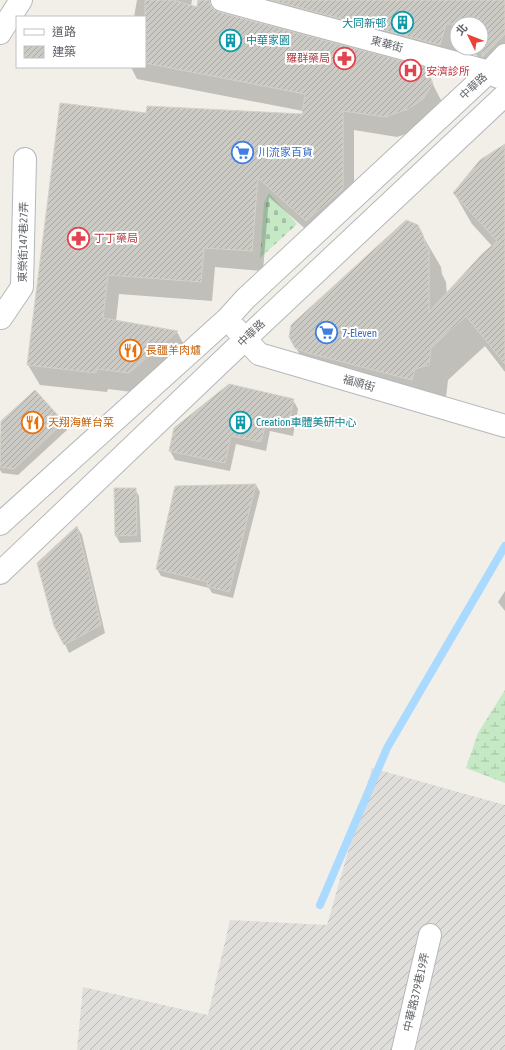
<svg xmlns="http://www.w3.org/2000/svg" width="505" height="1050" font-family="'Asap Condensed','Noto Sans TC',sans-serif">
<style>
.industrial{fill:url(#industrial-furrows)}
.wetland{fill:url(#wetland-marsh)}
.cemetery{fill:url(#cemetery-stones)}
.shadow{fill:#0003}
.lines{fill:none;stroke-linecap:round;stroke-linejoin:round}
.stream{stroke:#aadaff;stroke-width:8}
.building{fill:url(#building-hatch);stroke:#d6d1c6}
.minor-casing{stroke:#b5b8bc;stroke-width:24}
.minor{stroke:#fff;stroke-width:22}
.labels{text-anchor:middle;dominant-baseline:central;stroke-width:4;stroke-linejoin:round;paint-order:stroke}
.culture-label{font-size:11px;fill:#0d838f;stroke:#fff;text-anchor:start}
.street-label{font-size:11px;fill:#5f6368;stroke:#fff}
.health-label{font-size:11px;fill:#be3a42;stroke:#fff;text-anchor:start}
.shop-label{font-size:11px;fill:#366cbe;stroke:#fff;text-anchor:start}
.food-label{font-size:11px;fill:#c56008;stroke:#fff;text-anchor:start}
</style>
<defs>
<pattern id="industrial-furrows" width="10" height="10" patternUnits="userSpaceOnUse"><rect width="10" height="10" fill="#e0deda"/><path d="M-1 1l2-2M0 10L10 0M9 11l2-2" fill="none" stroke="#b9b8b5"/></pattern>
<pattern id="wetland-marsh" width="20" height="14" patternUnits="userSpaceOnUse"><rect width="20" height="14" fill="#c5e8c5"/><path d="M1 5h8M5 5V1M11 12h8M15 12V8" fill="none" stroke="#a3c0a4"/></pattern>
<pattern id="cemetery-stones" width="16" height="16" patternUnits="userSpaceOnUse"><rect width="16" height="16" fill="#c5e8c5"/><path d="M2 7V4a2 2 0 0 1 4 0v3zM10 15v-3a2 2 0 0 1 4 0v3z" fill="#a3c0a4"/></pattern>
<pattern id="building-hatch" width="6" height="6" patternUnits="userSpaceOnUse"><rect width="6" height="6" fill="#cccac5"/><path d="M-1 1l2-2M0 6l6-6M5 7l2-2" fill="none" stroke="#a9a8a4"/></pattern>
</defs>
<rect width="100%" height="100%" fill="#f1efe8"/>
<path class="industrial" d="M372,768L505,805V1050H77L83,987L208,1015L230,920L327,925Z"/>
<path class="wetland" d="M505,690V783L466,768L478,733Z"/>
<path class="cemetery" d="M269,193L297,224L260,258L264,203Z"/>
<path class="shadow" d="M137,0H192L191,6L273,28L257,0H505V83L469,48H481V24H457V48H465L457,76L424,67L443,104L420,129L397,137L354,130V209L318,240L269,197L263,271L215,267L212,301L119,294L116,321L177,332L188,352L140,393L108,389L107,392L40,385L28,365L147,114L303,115V111L137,79L131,67H145V17H134Z
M505,146V372L485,346L448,380L446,397L433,400L314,379L296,348L417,226L441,267L442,274L446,282L447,295L492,246L472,224L454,193Z
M34,392L63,423L67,430L18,475L2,473L0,470V446L2,422Z
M293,400L298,409L293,436L270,431L266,451L236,444L230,471L175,460L170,451Z
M256,485L260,492L233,598L212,593L209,588L161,576L157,569Z
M135,489L139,496L141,542L120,543L116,536Z
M77,527L82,535L105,633L69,653L65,644Z
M505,591V611L498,602Z"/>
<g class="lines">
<path class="stream" d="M320,905L387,748L505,546"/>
</g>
<path class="building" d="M145,0H173L197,7L198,0H210V4L213,9L219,12L425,67L433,83L423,99L408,109L385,117L343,111V189L306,221L258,178L252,251L204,248L201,282L108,275L103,318L178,331L129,373L97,369L96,373L27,365L60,103L146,113L147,106L302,114L305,94L145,63Z
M270,0H505V34L482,57L481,24H446L440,45Z
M505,144V364L466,316L431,348L429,365L415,369L412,380L308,353L295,348L289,337L291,325L406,220L418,225L423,235L425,243L429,250V312L482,254L497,241L453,193L480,160Z
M229,384L294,399L288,427L266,423L261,442L231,436L225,463L169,451L174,428Z
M35,390L64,422L14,469L0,467L1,421Z
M256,484L229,592L207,586L208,582L156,569L175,486Z
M114,488H136L137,535L115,536Z
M77,526L101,625L64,645L54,626L37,563Z"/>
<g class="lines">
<defs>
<path id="minor" d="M222,0L468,66L489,72L498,77
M0,33L21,0
M1,318L22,287L25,159
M236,329L259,354L505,426
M0,524L227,319L245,299L489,72L505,55
M0,573L259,326L505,95
M403,1050L430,935"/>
</defs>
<use href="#minor" class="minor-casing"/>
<use href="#minor" class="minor"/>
</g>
<defs>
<symbol id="building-ring" viewBox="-11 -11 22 22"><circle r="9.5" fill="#fff" stroke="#0f9aa8" stroke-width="1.5"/><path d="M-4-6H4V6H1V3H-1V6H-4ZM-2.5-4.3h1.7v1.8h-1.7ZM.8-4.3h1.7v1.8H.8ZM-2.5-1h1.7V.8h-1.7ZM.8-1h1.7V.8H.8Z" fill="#0f9aa8"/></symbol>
<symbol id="pharmacy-ring" viewBox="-11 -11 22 22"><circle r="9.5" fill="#fff" stroke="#e0444e" stroke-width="1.5"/><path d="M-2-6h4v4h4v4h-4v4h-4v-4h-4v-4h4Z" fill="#e0444e"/></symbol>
<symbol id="hospital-ring" viewBox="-11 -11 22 22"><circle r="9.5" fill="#fff" stroke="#e0444e" stroke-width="1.5"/><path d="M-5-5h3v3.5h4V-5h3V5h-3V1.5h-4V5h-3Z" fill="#e0444e"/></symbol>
<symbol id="supermarket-ring" viewBox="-11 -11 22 22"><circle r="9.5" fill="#fff" stroke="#3f7fe0" stroke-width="1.5"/><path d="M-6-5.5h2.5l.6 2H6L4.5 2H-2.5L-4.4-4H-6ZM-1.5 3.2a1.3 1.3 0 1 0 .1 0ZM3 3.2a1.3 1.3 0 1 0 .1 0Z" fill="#3f7fe0"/></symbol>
<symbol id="restaurant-ring" viewBox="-11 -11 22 22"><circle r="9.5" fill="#fff" stroke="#e8710a" stroke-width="1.5"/><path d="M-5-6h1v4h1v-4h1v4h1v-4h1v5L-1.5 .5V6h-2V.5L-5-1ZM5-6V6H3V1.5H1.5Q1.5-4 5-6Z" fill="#e8710a"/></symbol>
</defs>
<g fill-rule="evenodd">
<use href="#building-ring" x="390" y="10" width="25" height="25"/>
<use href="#building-ring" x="218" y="28" width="25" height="25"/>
<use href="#pharmacy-ring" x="332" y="46" width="25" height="25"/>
<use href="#hospital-ring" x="398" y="58" width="25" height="25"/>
<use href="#supermarket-ring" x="230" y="140" width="25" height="25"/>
<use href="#pharmacy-ring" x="66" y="226" width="25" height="25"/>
<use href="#supermarket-ring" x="314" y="320" width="25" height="25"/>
<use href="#restaurant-ring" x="118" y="338" width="25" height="25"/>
<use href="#restaurant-ring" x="20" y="410" width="25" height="25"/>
<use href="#building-ring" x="228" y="410" width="25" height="25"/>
</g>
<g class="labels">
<g class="culture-label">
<text x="386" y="23" text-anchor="end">大同新邨</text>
<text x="246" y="40">中華家園</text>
<text x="256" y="422">Creation車體美研中心</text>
</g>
<g class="street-label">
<text transform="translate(387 44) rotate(15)">東華街</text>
<text transform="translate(473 86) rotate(-43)">中華路</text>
<text transform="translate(23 242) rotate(-89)">東榮街147巷27弄</text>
<text transform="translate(251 333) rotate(-44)">中華路</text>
<text transform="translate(359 383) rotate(16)">福順街</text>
<text transform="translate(416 992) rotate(-77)">中華路379巷19弄</text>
</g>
<g class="health-label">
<text x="330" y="58" text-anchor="end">羅群藥局</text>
<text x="426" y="71">安濟診所</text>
<text x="94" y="238">丁丁藥局</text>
</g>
<g class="shop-label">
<text x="258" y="152">川流家百貨</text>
<text x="342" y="333">7-Eleven</text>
</g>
<g class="food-label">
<text x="146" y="350">長疆羊肉爐</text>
<text x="48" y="422">天翔海鮮台菜</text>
</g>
</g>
<rect x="16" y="16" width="130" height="52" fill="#ffffff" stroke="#bfc1c3"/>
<rect x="24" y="29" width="20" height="6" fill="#ffffff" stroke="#bfc1c3"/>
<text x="52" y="36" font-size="12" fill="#5f6368">道路</text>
<rect x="24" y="46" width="20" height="12" fill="url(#building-hatch)" stroke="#bfc1c3"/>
<text x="52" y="56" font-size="12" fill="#5f6368">建築</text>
<g transform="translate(469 36) rotate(313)"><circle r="19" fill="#ffffff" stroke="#bfc1c3"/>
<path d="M0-3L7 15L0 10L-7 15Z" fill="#ea4335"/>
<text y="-6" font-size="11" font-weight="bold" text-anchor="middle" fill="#5f6368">北</text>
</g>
</svg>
